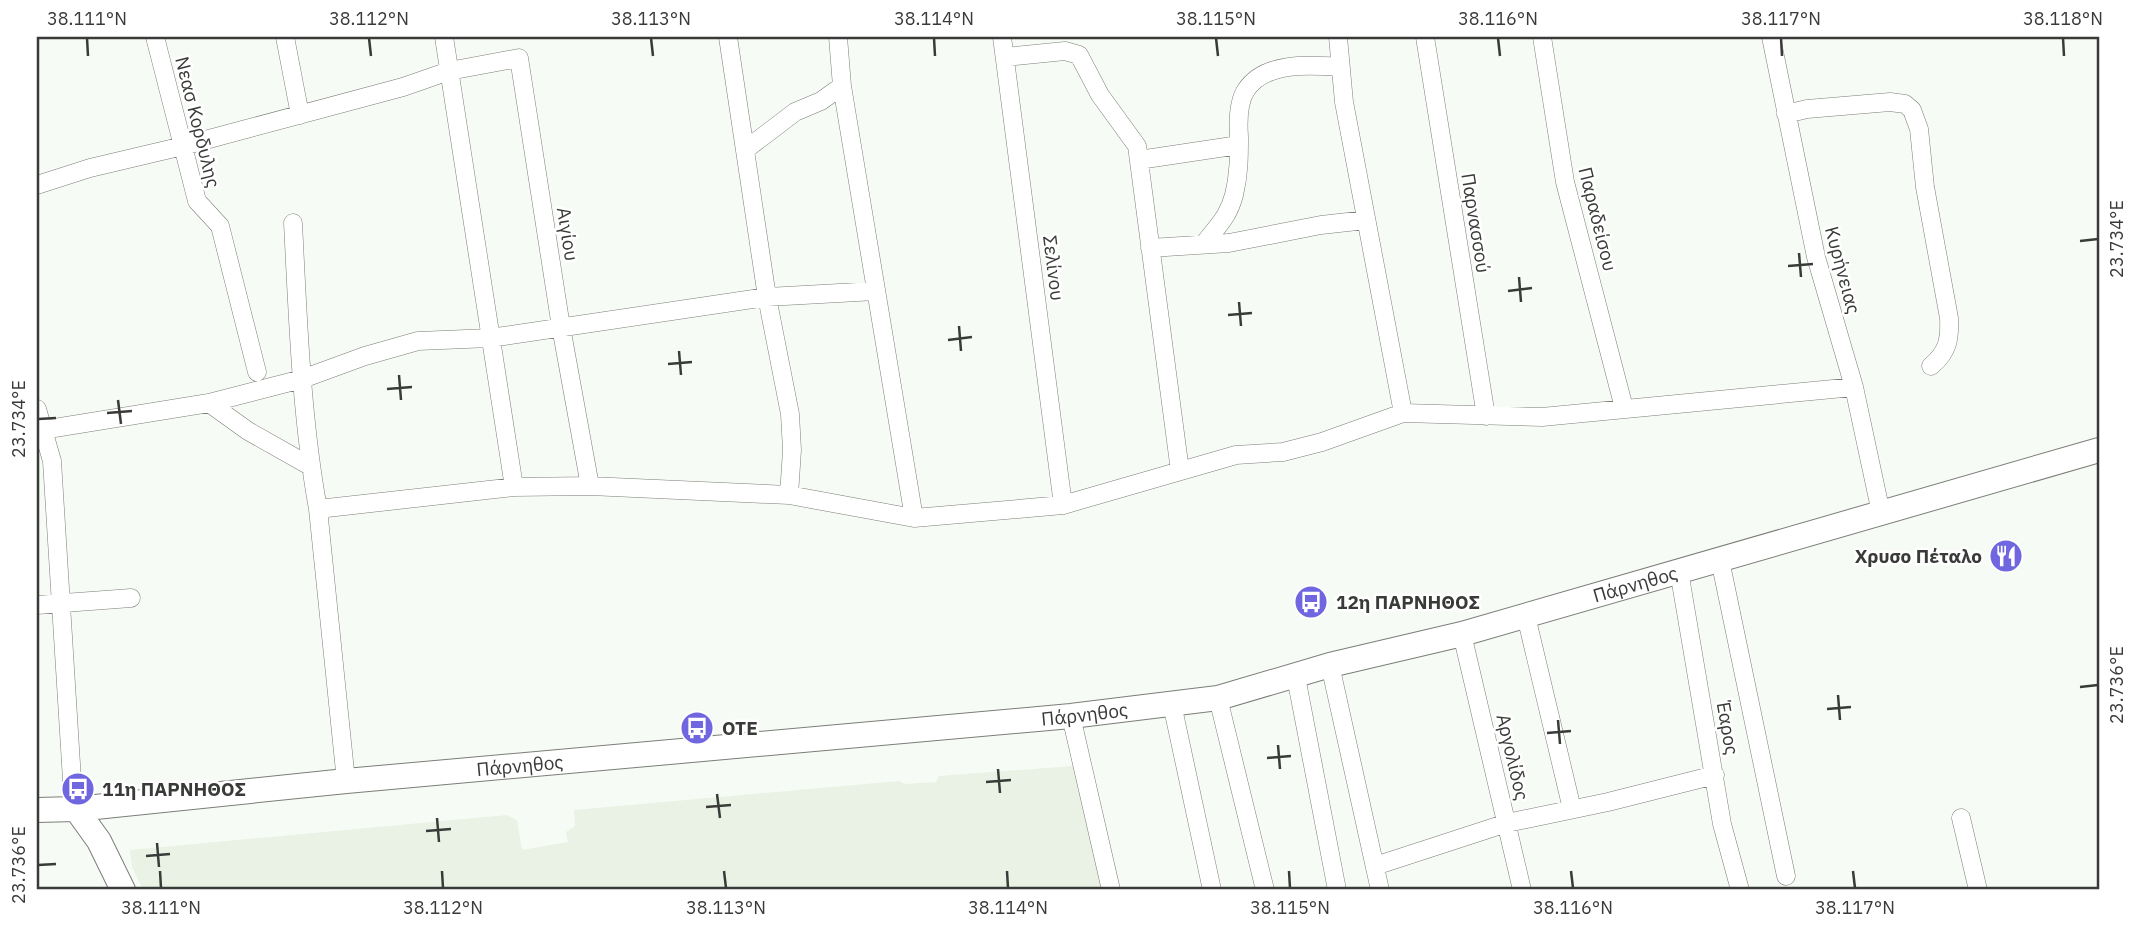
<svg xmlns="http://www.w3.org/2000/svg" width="2136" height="927" font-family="'IBM Plex Sans',sans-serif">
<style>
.built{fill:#e9f2e4}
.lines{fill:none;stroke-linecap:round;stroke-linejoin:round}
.street-casing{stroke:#7b7e78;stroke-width:19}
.secondary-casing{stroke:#7b7e78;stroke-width:26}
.street{stroke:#fff;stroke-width:18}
.secondary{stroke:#fff;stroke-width:24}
.ticks{fill:none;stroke:#393b38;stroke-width:2.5}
.labels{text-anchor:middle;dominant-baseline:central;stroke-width:5;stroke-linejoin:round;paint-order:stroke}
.street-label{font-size:19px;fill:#393b38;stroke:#fff}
.poi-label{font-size:19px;font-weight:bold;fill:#393b38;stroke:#fff;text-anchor:start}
.neatline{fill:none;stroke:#393b38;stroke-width:2.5}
.ticks-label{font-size:18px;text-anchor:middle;fill:#393b38}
</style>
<rect width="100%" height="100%" fill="#f7fbf5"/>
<path class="built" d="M1085,765L1108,890H143L132,867L130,850L507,815L517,820L522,850L568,842L566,832L575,826L574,810L899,781L905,784L936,782L939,776Z"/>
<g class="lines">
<defs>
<path id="street" d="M155,37L197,201L220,226L257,372
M285,37L300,115
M444,37L514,487
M728,37L767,297L790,414L792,450L789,495
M838,37L842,86L914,518
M1002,37L1063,505
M1338,37L1344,102L1403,413
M1425,37L1486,416
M1542,37L1565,182L1624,408
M1771,37L1816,257L1854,387L1881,513
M1005,57L1065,51L1079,55L1100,95L1137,146L1180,471
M1786,114L1807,109L1890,102L1905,104L1912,110L1919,129L1925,187L1949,318C1950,339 1948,352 1931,366
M745,150L795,112L821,101L842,86
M1139,160L1239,145
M37,185L90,168L183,146L403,87L449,71L519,58L561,327L590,486
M293,223C298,319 301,415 318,509L346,781
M1204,244C1217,226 1228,218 1234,195C1239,175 1239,157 1239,137C1238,122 1238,102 1246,90C1265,61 1311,65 1340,67
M1150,248L1229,243L1321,225L1366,220
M209,403L302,379L365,356L418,341L490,338L767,297L876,291
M37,409L52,461L73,796L76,809
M42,430L209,403L248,431L310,466
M318,509L514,487L590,486L789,495L914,518L1063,505L1236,455L1283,452L1322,442L1403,413L1542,417L1854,387
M1720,560L1786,876
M1679,571L1722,824L1740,890
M37,605L131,598
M1526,616L1572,809
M1462,634L1522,890
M1330,665L1380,890
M1296,677L1337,890
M1218,698L1265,890
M1172,704L1212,890
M1071,716L1111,890
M1961,818L1978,890
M1375,866L1507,823L1608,802L1715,775"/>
<g id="secondary">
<path d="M76,809L99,841L123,890"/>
<path id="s1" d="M37,810L76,809L346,781L1071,716L1218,698L1330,665L1462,634L2099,450"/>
</g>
</defs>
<use href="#street" class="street-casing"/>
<use href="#secondary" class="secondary-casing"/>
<use href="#street" class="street"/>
<use href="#secondary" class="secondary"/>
</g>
<path class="ticks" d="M87,38L88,56M369,38L371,56M651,38L653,56M934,38L935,56M1216,38L1218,56M1498,38L1500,56M1781,38L1782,56M2063,38L2064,56M2080,241L2098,239M1799,253L1801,277M1788,266L1813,264M1519,277L1521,302M1508,291L1532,288M1239,302L1241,326M1228,315L1252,313M959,326L961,351M948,340L972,337M679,351L681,375M668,364L692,362M399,375L401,400M387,389L412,387M118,400L121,424M107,413L132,411M38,419L56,418M2080,687L2098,685M1838,695L1840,720M1827,709L1851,707M1558,720L1560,744M1547,733L1571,731M1278,745L1280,769M1267,758L1291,756M998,769L1000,793M986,782L1011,780M717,794L720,818M706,807L731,805M437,818L439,842M426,831L451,829M157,843L159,867M146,856L170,854M38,865L56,864M160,871L161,888M442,871L443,888M724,871L726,888M1007,871L1008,888M1289,871L1290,888M1571,871L1573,888M1853,871L1855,888"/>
<defs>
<symbol id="restaurant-disc" viewBox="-11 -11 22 22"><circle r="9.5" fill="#7066e0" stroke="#fff"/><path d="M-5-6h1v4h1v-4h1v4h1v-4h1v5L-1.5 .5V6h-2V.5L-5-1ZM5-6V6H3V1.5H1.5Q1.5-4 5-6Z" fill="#fff"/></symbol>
<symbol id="bus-disc" viewBox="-11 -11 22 22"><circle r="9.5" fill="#7066e0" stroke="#fff"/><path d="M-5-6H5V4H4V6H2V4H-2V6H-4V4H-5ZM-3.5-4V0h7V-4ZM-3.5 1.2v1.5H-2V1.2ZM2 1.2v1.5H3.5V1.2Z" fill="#fff"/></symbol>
</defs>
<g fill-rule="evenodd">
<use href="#restaurant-disc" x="1987" y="537" width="38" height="38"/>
<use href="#bus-disc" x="1292" y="583" width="38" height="38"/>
<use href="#bus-disc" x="678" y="709" width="38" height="38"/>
<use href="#bus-disc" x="59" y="770" width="38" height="38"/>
</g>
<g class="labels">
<g class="street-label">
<text transform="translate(198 122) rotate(76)">Νεασ Κορδυλης</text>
<text transform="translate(1598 219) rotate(76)">Παραδείσου</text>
<text transform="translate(1476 223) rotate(81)">Παρνασσού</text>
<text transform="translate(568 234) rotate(81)">Αιγίου</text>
<text transform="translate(1054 268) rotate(83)">Σελίνου</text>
<text transform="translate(1843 270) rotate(75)">Κυρήνειας</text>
<text stroke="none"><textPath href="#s1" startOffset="1619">Πάρνηθος</textPath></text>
<text stroke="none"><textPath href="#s1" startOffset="1052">Πάρνηθος</textPath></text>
<text transform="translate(1728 728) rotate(80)">Έαρος</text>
<text transform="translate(1513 757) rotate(77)">Αργολίδος</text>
<text stroke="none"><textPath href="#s1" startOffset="485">Πάρνηθος</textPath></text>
</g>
<g class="poi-label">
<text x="1982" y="556" text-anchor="end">Χρυσο Πέταλο</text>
<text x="1336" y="602">12η ΠΑΡΝΗΘΟΣ</text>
<text x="722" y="728">ΟΤΕ</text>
<text x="102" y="789">11η ΠΑΡΝΗΘΟΣ</text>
</g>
</g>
<rect width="2136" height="927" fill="none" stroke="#ffffff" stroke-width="77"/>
<rect x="38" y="38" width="2060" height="850" class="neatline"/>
<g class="ticks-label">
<text x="87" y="25">38.111°N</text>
<text x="369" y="25">38.112°N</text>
<text x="651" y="25">38.113°N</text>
<text x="934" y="25">38.114°N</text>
<text x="1216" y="25">38.115°N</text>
<text x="1498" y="25">38.116°N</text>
<text x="1781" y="25">38.117°N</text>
<text x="2063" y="25">38.118°N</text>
<text transform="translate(2117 239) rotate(-90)" y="6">23.734°E</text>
<text transform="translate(19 419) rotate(-90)" y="6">23.734°E</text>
<text transform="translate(2117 685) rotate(-90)" y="6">23.736°E</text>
<text transform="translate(19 865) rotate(-90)" y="6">23.736°E</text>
<text x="161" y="914">38.111°N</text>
<text x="443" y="914">38.112°N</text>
<text x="726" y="914">38.113°N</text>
<text x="1008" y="914">38.114°N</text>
<text x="1290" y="914">38.115°N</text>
<text x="1573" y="914">38.116°N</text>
<text x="1855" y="914">38.117°N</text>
</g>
</svg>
